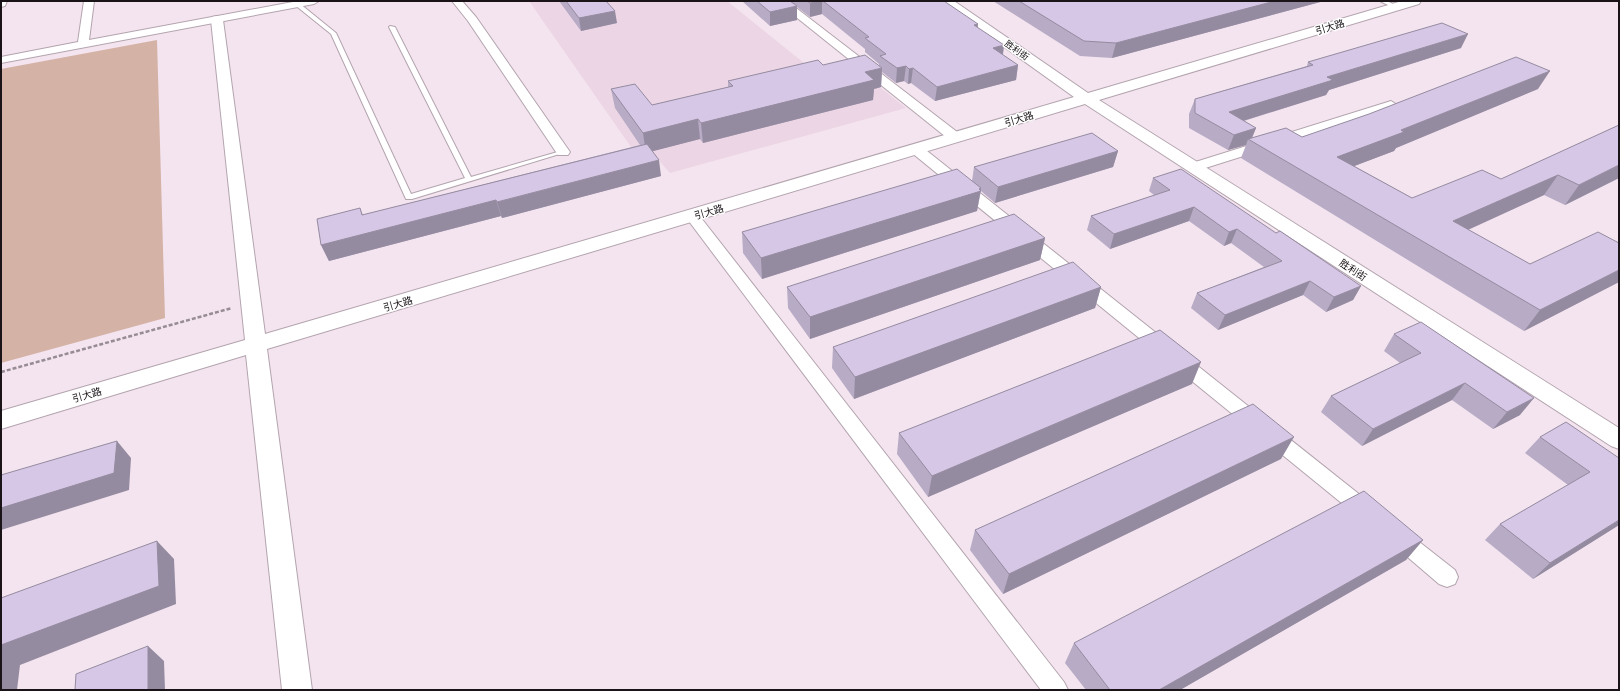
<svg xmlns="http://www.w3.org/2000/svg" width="1620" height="691" font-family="'PT Sans','Noto Sans SC',sans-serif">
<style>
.built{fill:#ecd5e4}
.forest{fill:#d4b2a6}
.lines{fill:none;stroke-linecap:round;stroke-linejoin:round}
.service-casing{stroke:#b3a4ae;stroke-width:2}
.minor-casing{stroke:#b3a4ae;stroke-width:2}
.tertiary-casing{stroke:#b3a4ae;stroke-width:2}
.path{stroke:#978c94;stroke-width:2.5;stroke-dasharray:4 2;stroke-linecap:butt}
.service{fill:#fff;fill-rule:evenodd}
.minor{fill:#fff;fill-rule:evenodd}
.tertiary{fill:#fff;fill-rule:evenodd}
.wall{fill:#b7abc5}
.shaded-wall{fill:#958ba0}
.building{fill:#d5c7e5;stroke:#958ba0}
.labels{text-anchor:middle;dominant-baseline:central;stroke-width:3;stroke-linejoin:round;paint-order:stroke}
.far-street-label{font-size:9px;fill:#1a1418;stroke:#fff}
.street-label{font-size:10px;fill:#1a1418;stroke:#fff}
</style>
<rect width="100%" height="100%" fill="#f4e4ef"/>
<path class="built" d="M529,1H727L819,75L855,67L906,108L670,173L653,154L638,157Z"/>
<path class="forest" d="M157,40L165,318L1,363V69Z"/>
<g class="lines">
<defs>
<path id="service" d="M1380,1H1387L1399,7L1394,8Z
M295,3H299L336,33L411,194L465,178L389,27L390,26L395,27L471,177L561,151H565L566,152L412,199H406L331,34L295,5Z"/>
<path id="minor" d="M1,1H7L5,6L1,7Z
M84,1H94L89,40L298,1H319L314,4L1,63V57L78,42Z
M452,1H462L476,17L570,152L568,155H558L468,21Z
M776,1H787L961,135L962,138L961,141H951Z
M1391,101L1397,105L1395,108L1199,170H1189L1187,167L1189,164Z
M917,146L922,147L1374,506L1377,512L1374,518L1367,520L1360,518L912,153L910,150L912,147Z
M693,213L698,214L1064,682L1068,690H1041L688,220L686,217L688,214Z
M1397,527L1404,530L1455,570L1458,577L1455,584L1447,587L1439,584L1390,542L1387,536L1390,530Z"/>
<path id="tertiary" d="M940,1H954L1088,93L1402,1H1421L1419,4L1099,100L1619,428V449L1611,446L1085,104L267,349L312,690H282L246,355L1,429V411L245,340L211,20L212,17L217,16L223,20L265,334L1074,97Z"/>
</defs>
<use href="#service" class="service-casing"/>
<use href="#minor" class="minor-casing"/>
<use href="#tertiary" class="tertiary-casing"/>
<path class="path" d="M1,372L232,308"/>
<use href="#service" class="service"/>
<use href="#minor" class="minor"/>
<use href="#tertiary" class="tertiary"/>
</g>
<path class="wall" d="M559,1H606L617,23L581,31Z
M742,1H944L978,28L1004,45L1003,55L1018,65L1016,80L935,101L911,83L908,84L904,81L896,83L882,72L881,87L874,89L873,100L703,143L700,139L652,151L661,176L502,218L501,216L329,261L321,245L360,208L363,215L640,145L615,108L611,89L652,105L728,87V81L823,65L879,66V64L865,52V49L822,14L810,17L797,7V20L770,26Z
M993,1H1324L1112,58L1080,56Z
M1461,48L1329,90L1326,95L1244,121L1256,128L1252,138L1302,137L1538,89L1396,148L1394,151L1354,166L1412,198L1501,179L1619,125V178L1565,205L1544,195L1468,230L1530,264L1619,243V282L1524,331L1241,158L1246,145L1228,150L1189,128V114L1195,99L1307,66L1308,62Z
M1118,151L1113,167L995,203L981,191L977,211L762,279L743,253L742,232L972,181L974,167Z
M1153,178L1276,233L1361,286L1353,300L1326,312L1303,295L1218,330L1191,308L1197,293L1264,267L1231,243L1224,246L1189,221L1110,249L1087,230L1091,216L1154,195L1149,191Z
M1045,238L1040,260L810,339L788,308L787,287Z
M1101,287L1095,308L854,399L832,368L833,347Z
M1394,334L1520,415L1493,429L1452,400L1362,446L1321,412L1331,396L1400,363L1384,351Z
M1192,384L928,497L897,454L899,433Z
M1540,437L1619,458V525L1533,579L1485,540L1500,524L1568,485L1525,453Z
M1281,459L1003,594L970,550L975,530Z
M1423,540L1406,560L1180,690H1086L1065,663L1074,643Z"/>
<path class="shaded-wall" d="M820,1H822V14L810,17V3Z
M1275,1H1324L1112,58L1116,43Z
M797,6V20L770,26V12Z
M615,11L617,23L581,31L579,18Z
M978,24L977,38L974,25Z
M1468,34L1461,48L1329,90L1326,95L1223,127L1229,112L1327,77Z
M1004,45L1002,60L993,48Z
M1018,65L1016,80L935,101L937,87Z
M906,66L904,81L896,83L897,68Z
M882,68L881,87L874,89L873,100L703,143L701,123L865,72Z
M913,68L911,83L908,84L909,69Z
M1550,71L1538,89L1396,148L1394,151L1328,176L1337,157L1401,130Z
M698,119L700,139L646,153L643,133Z
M1256,128L1251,140L1248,139L1246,145L1228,150L1234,135Z
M1118,151L1113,167L995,203L998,187Z
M659,160L661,176L502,218L497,202Z
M1619,165V178L1565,205L1579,185Z
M1558,175L1544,195L1441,242L1453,221Z
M981,188L977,211L762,279L761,258Z
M496,200L501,216L329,261L321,245Z
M1194,207L1189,221L1110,249L1114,234Z
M1237,229L1231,243L1224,246L1229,232Z
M1045,238L1040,260L810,339V317Z
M1619,270V282L1524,331L1540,310Z
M1310,281L1303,295L1218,330L1225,315Z
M1361,286L1353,300L1326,312L1334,297Z
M1101,287L1095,308L854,399L855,377Z
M1201,362L1192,384L928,497L932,476Z
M1465,383L1452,400L1362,446L1373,429Z
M1534,398L1520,415L1493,429L1507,412Z
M1294,437L1281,459L1003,594L1009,574Z
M117,441L131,458L129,490L1,530V508Z
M1619,520V525L1533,579L1550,563Z
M1423,540L1406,560L1180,690H1159Z
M157,541L174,559L176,604L20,665L17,690H1V645Z
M148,646L164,661L165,690H148Z"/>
<path class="building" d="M566,1H606L615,11L579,18Z
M757,1H790L797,6L770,12Z
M807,1H820L810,3Z
M823,1H944L978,24L974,25L1004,45L993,48L1018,65L937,87L913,68L909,69L906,66L897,68L880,56L886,54L865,38L869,37Z
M1019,1H1275L1116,43L1084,41Z
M1442,23L1468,34L1327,77L1333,80L1229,112L1256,128L1234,135L1195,113V99L1313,65L1308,62Z
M865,55L882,68L865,72L874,80L701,123L698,119L643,133L611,89L635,84L652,105L733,86L728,81L818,60L823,65Z
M1516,57L1550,71L1401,130L1404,132L1337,157L1412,198L1482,170L1501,179L1619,125V165L1579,185L1558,175L1453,221L1530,264L1598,232L1619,243V270L1540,310L1248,139L1286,128L1302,137L1369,114Z
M1092,133L1118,151L998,187L974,167Z
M647,144L659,160L497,202L496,200L321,245L317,219L360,208L362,215Z
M957,169L981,188L979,189L981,191L761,258L742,232Z
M1181,169L1276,233L1280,231L1361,286L1334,297L1310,281L1225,315L1197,293L1282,261L1237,229L1229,232L1194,207L1114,234L1091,216L1170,190L1153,178Z
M1014,214L1045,238L810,317L787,287Z
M1073,262L1101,287L855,377L833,347Z
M1421,322L1534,398L1507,412L1465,383L1373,429L1331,396L1421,353L1394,334Z
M1160,330L1201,362L932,476L899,433Z
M1253,404L1294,437L1009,574L975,530Z
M1566,422L1619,458V520L1550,563L1500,524L1590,472L1540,437Z
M117,441L114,473L1,508V475Z
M1364,491L1423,540L1159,690H1110L1074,643Z
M157,541L159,586L1,645V598Z
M148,646V690H75L76,674Z"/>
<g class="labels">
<g class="far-street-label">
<text transform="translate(1017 50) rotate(35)">胜利街</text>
</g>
<g class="street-label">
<text transform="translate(1330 27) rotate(-17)">引大路</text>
<text transform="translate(1019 119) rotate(-17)">引大路</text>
<text transform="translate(709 212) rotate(-16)">引大路</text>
<text transform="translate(1353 270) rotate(33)">胜利街</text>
<text transform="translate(398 304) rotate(-16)">引大路</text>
<text transform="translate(87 395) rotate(-16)">引大路</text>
</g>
</g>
<rect width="1620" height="691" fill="none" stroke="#1a1418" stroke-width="4"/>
</svg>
